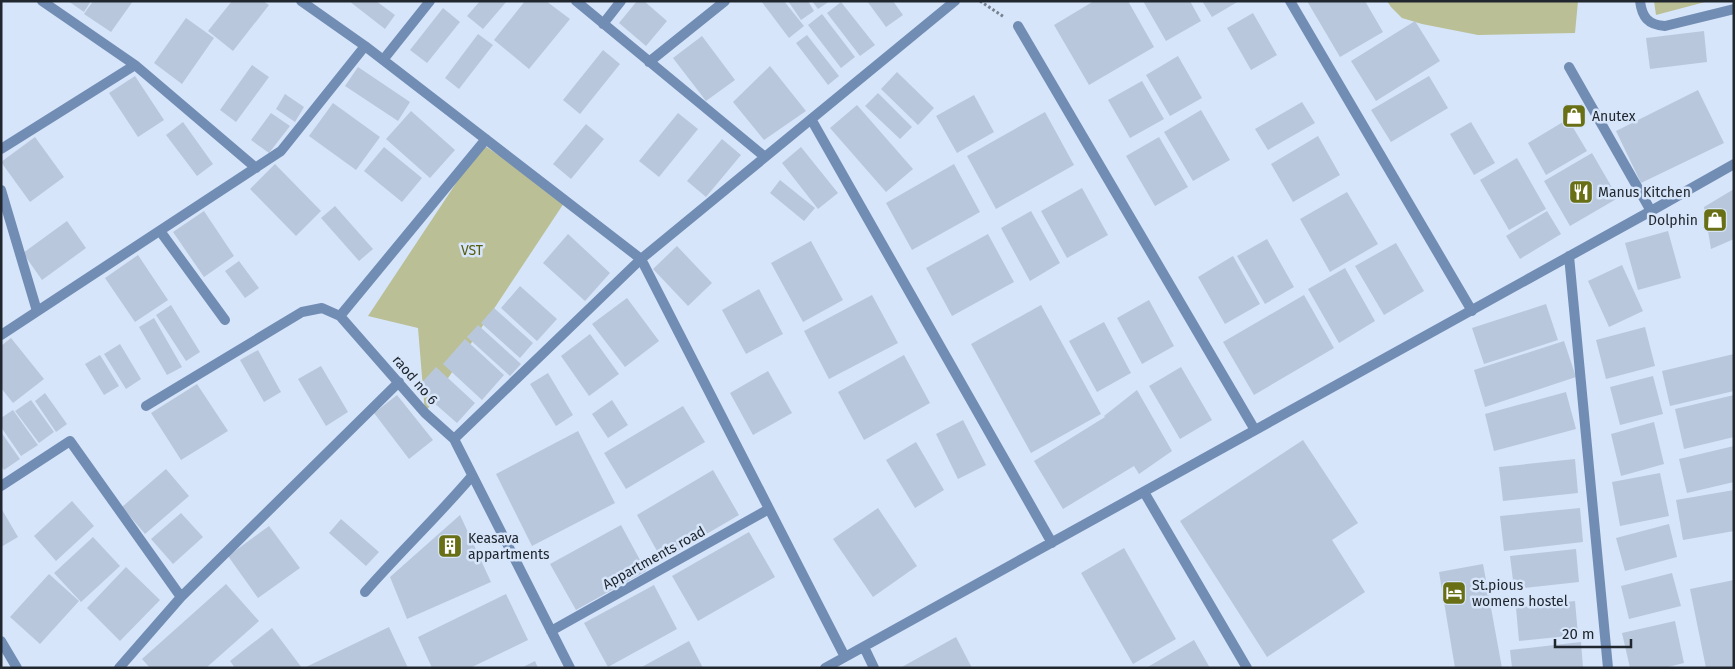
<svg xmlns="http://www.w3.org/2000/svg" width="1735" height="669" font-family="'Fira Sans',sans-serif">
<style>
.green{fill:#babf95}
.building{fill:#b9c7dc}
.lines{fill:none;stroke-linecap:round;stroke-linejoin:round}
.path{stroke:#76808e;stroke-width:3;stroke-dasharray:2.5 2.5;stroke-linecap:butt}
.service{stroke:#728db4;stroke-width:10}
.minor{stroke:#728db4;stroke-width:10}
.labels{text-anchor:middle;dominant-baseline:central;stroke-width:5;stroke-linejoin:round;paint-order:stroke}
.poi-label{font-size:14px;fill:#21272e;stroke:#d6e5fa;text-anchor:start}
.park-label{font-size:14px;fill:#575c0f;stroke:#d6e5fa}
.street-label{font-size:14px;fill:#21272e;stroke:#d6e5fa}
</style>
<rect width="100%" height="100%" fill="#d6e5fa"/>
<path class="green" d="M1387,1H1578L1575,33L1478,35L1422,24L1402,18L1391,7Z
M1654,1H1705V2L1656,15Z
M482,144L566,200L425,413L418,328L368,316Z"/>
<path class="building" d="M68,1H91L84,12Z
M93,1H133L111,32L84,14Z
M232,1H263L269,5L233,51L208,31Z
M349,1H376L395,15L385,29Z
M480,1H507L483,29L467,16Z
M525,1H546L570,19L529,69L494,40Z
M637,1H644L667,21L646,46L619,23Z
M761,1H784L804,26L789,38Z
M788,1H808L814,11L801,20Z
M812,1H830L818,9Z
M867,1H893L903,15L886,27Z
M1094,1H1128L1154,47L1089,85L1054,25Z
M1143,1H1190L1201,21L1166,41Z
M1202,1H1239L1212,17Z
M1307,1H1365L1383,32L1340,57Z
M841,2L875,45L860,56L827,13Z
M443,8L460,22L427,63L410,50Z
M1253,13L1277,55L1251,70L1227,28Z
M822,14L855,57L841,68L808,25Z
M186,18L214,38L182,84L154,63Z
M1415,21L1440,61L1376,101L1351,61Z
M1704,31L1707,62L1650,69L1646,38Z
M478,34L493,45L459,89L445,78Z
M807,35L839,76L828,85L796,43Z
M702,36L735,80L706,101L673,58Z
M603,50L620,64L580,114L563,100Z
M1178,56L1202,98L1170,116L1146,75Z
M252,65L269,77L236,122L220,110Z
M770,66L806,111L764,140L733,102Z
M358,67L410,102L398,121L345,86Z
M897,72L934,108L918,125L881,89Z
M135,76L164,120L138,137L109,93Z
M1429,76L1448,108L1391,142L1371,110Z
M1142,81L1164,119L1130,138L1108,100Z
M1698,90L1724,143L1641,183L1616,131Z
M878,93L912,127L900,139L865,106Z
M285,94L304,107L295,122L276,109Z
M974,95L994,132L957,153L936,116Z
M1302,102L1315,123L1268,150L1255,129Z
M333,103L380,137L356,170L309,136Z
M857,105L913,169L886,192L830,128Z
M1201,110L1230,160L1193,181L1164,132Z
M411,111L455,150L430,178L386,139Z
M1045,112L1074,165L996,209L967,156Z
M271,113L290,126L269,153L251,140Z
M678,113L698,129L659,177L639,161Z
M1568,119L1587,151L1546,175L1528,143Z
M183,122L213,164L197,176L166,135Z
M1471,122L1495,163L1474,175L1450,134Z
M586,124L604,139L571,179L553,164Z
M1318,136L1340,175L1293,202L1271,164Z
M35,137L64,177L30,202L1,162Z
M1159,137L1188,187L1155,206L1126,156Z
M722,139L741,155L706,197L687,181Z
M384,147L422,178L402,202L364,171Z
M801,147L838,193L818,209L782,163Z
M1592,153L1618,198L1570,226L1544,181Z
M1517,158L1546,209L1509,230L1480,180Z
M275,164L321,211L296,236L250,189Z
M954,164L980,212L912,250L886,203Z
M780,180L815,208L804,221L770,193Z
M1082,188L1108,235L1067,258L1041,211Z
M1734,189V239L1711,249L1704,207Z
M1347,192L1378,244L1330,272L1300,219Z
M335,206L373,249L359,261L321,218Z
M204,211L234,256L204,277L173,232Z
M1031,211L1060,263L1030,281L1001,228Z
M1547,211L1561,234L1520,259L1506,236Z
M67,221L86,248L42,280L23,253Z
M1668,231L1681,278L1638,290L1625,243Z
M568,234L610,273L585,301L543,263Z
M988,234L1014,282L952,316L926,268Z
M1267,239L1294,287L1265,304L1237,256Z
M811,241L843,300L803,322L771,263Z
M1396,243L1424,291L1384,315L1355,266Z
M677,246L712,283L688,306L653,269Z
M138,255L168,300L135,322L105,278Z
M1233,256L1260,304L1225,324L1198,277Z
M239,261L259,288L245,298L225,271Z
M1622,265L1643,311L1609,327L1588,281Z
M1345,268L1375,321L1339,343L1308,289Z
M520,286L557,319L537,341L501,308Z
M759,289L783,334L746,354L722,310Z
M872,295L898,343L829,379L804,331Z
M1304,295L1334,348L1254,395L1223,342Z
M627,298L659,341L625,367L592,324Z
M1149,300L1174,346L1142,364L1117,318Z
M1546,304L1558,340L1484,364L1472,328Z
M171,305L200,352L186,361L156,315Z
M1041,305L1101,414L1031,453L971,344Z
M494,308L533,343L520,358L481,323Z
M154,318L182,367L167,375L139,327Z
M1104,322L1131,373L1097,392L1069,341Z
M478,325L521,364L510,376L467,337Z
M1645,327L1655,366L1606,379L1596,340Z
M590,334L619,374L589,396L561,356Z
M11,338L44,379L13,403L1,388V346Z
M465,339L504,375L482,400L443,364Z
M1564,341L1576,377L1485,407L1474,370Z
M120,344L141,379L126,389L104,354Z
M258,350L281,392L264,402L240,360Z
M1734,354V391L1670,406L1662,371Z
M100,355L119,386L104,395L85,364Z
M904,355L930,403L864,440L838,392Z
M321,366L348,412L326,426L298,379Z
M436,367L475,403L457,423L417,388Z
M1181,367L1212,420L1180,439L1149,386Z
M768,371L792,413L753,435L730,393Z
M548,373L573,415L556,426L530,384Z
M1653,376L1663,414L1620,425L1610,387Z
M197,384L228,431L181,460L151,413Z
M1137,390L1172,451L1139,474L1134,466L1063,509L1034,461L1105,417L1104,416Z
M1566,392L1576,429L1494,451L1485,414Z
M45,393L67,424L56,432L35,401Z
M397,395L433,440L409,459L374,413Z
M1734,395V437L1684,449L1675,409Z
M31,400L54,432L39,443L15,411Z
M612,400L628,425L608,438L592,414Z
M683,406L705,442L626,489L604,453Z
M13,410L38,445L21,456L1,427V418Z
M963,420L986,465L958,479L936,434Z
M1654,422L1664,464L1621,476L1611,434Z
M578,431L615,503L532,546L496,474Z
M1,432L20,459L4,470L1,466Z
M1303,440L1358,523L1332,540L1365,592L1267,657L1180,521Z
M916,442L944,490L915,508L886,460Z
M1734,446V482L1687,493L1679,459Z
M1575,459L1578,493L1503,501L1499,467Z
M166,469L189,496L145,534L122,507Z
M713,470L739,515L662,560L637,515Z
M1660,473L1669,516L1620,526L1612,482Z
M1734,490V531L1683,540L1676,500Z
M72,501L94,526L56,561L34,536Z
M1,508L18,537L1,547Z
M878,508L917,566L873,597L833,539Z
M1580,508L1583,542L1504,551L1500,516Z
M181,513L203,537L173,564L151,539Z
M460,515L491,582L407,619L390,577Z
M341,519L379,552L366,566L329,533Z
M1669,524L1677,557L1625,571L1616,538Z
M621,525L646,571L576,610L550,564Z
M269,526L300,568L258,598L228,556Z
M749,532L775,577L698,621L672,576Z
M93,537L120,566L81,602L54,573Z
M1124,548L1176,639L1133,664L1081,573Z
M1576,549L1579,582L1514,589L1510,556Z
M1483,564L1502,668H1455L1439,572Z
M126,567L160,600L120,641L87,608Z
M1672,573L1681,606L1629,619L1621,586Z
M49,574L79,601L40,644L10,617Z
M1734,580V668H1706L1690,589Z
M226,584L259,621L206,668H150L142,659Z
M654,585L677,629L608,667L584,623Z
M506,594L528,640L470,668H432L418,637Z
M1575,601L1578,635L1519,641L1516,608Z
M1675,621L1684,663L1664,668H1630L1622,633Z
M389,627L408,668H304Z
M272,628L302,668H235L230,661Z
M956,637L972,668H900Z
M1194,640L1210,668H1146Z
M689,641L703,668H640Z
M1581,642L1583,668H1512L1510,650Z
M535,661L538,668H521Z"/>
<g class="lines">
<path class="path" d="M980,1L1004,17"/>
<path class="service" d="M1640,1C1642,17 1648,25 1665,26L1734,9
M1144,492L1247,668"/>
<path class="minor" d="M42,1L135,65L256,168
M301,1L365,46L641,259L845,657
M576,1L765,157
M1290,1L1472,311
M603,24L621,1
M1018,26L1255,430
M383,60L430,1
M649,62L725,1
M1569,67L1651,211
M811,119L1052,543
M486,139L340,316L425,413L454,439L570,668
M1,149L135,65
M1,190L37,311
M160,231L225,320
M1569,256L1608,668
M1,335L281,151L365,46
M146,406L302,312L322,308L340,316
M454,439L641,259L955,1
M1,486L70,441L181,597
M365,592C400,552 438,516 472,476
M551,631L769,509
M1,641L17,668
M864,647L874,668
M119,668L181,597L399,382
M825,668L1651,211L1734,164"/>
</g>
<defs>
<symbol id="shop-square" viewBox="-11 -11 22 22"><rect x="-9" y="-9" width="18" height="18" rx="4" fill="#696f15" stroke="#d6e5fa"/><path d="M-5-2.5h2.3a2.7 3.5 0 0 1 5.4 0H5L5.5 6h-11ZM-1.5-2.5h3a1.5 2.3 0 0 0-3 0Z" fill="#fff"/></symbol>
<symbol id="restaurant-square" viewBox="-11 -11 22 22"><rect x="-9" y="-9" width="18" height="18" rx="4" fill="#696f15" stroke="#d6e5fa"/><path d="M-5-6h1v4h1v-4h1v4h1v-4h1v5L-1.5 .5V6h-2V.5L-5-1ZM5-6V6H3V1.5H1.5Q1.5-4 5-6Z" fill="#fff"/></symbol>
<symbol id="building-square" viewBox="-11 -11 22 22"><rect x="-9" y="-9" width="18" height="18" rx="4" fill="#696f15" stroke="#d6e5fa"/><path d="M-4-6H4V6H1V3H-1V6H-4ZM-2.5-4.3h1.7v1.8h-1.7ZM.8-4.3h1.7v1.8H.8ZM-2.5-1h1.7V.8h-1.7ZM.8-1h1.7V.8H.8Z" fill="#fff"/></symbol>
<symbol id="hotel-square" viewBox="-11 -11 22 22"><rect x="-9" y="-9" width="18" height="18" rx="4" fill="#696f15" stroke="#d6e5fa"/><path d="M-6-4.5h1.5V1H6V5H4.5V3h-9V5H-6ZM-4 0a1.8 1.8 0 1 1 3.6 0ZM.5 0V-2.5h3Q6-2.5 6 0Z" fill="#fff"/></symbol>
</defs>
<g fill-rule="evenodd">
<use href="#shop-square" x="1560" y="102" width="28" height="28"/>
<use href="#restaurant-square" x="1567" y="178" width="28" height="28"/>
<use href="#shop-square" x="1701" y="206" width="28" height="28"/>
<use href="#building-square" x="436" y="532" width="28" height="28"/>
<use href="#hotel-square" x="1440" y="579" width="28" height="28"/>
</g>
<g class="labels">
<g class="poi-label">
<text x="1592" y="116">Anutex</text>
<text x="1598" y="192">Manus Kitchen</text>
<text x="1698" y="220" text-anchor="end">Dolphin</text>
<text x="468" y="538">Keasava<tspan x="468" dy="16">appartments</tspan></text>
<text x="1472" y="585">St.pious<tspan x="1472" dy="16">womens hostel</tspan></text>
</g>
<g class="park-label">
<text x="472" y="250">VST</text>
</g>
<g class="street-label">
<text transform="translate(415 380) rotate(49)">raod no 6</text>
<text transform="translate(654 558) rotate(-29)">Appartments road</text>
</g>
</g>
<rect width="1735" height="669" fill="none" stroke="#21272e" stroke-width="5"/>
<path d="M1555 639v8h76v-8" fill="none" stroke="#21272e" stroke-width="2.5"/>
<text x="1562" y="639" font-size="15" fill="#21272e" stroke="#d6e5fa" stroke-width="4" paint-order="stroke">20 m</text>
</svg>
